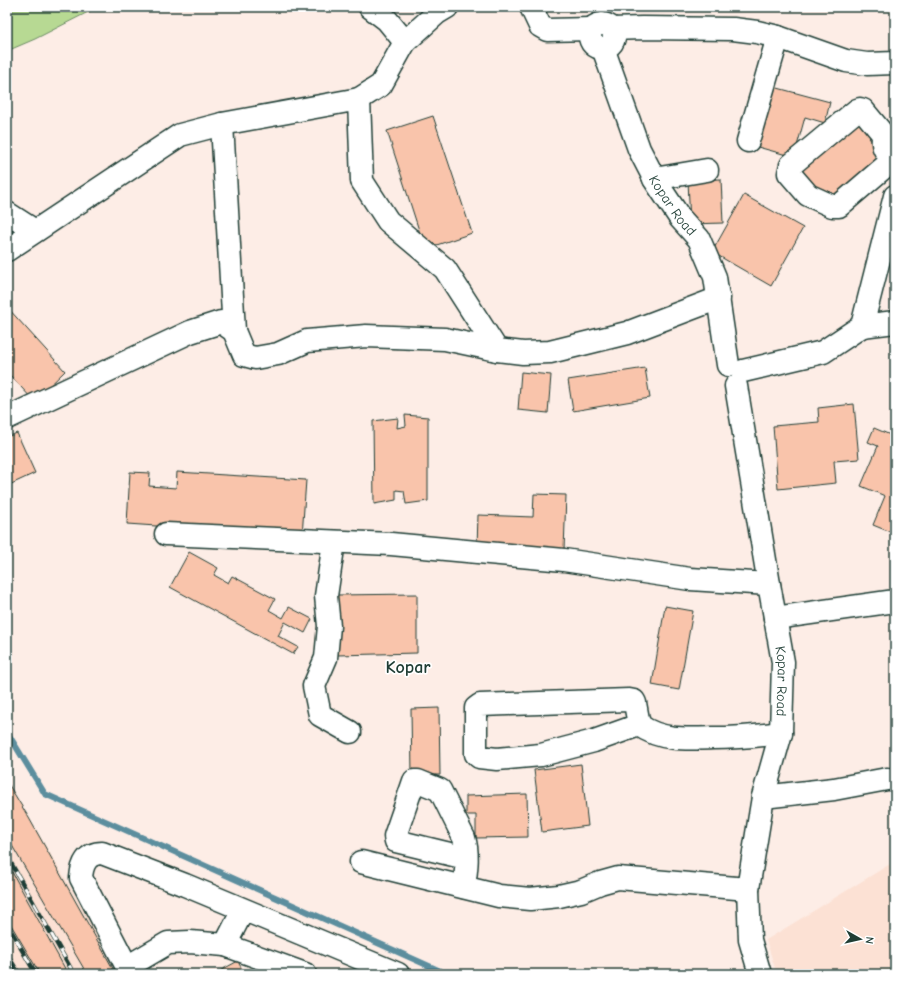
<svg xmlns="http://www.w3.org/2000/svg" width="902" height="981" font-family="'Comic Neue',sans-serif">
<style>
.built{fill:#fce1d4}
.green{fill:#b7d993;stroke:#6b8b64}
.lines{fill:none;stroke-linecap:round;stroke-linejoin:round}
.stream{stroke:#5b8e9e;stroke-width:6}
.building{fill:#f9c4ab;stroke:#1f3d34}
.minor-casing{stroke:#1f3d34;stroke-width:25}
.minor{stroke:#fff;stroke-width:22}
.rail-casing{stroke:#1f3d34;stroke-width:4.5}
.rail{stroke:#fff;stroke-width:3;stroke-dasharray:9;stroke-linecap:butt}
.labels{text-anchor:middle;dominant-baseline:central;stroke-width:3.5;stroke-linejoin:round;paint-order:stroke}
.street-label{font-size:14px;fill:#1f3d34;stroke:#fff}
.district-label{font-size:18px;font-weight:bold;fill:#1f3d34;stroke:#fff}
</style>
<rect width="100%" height="100%" fill="#fdede6"/>
<filter id="ink" filterUnits="userSpaceOnUse"><feTurbulence type="fractalNoise" baseFrequency=".025" numOctaves="2"/><feDisplacementMap in="SourceGraphic" scale="8" xChannelSelector="R" yChannelSelector="G"/><feConvolveMatrix kernelMatrix="1 2 1 2 8 2 1 2 1" color-interpolation-filters="sRGB"/></filter>
<g filter="url(#ink)">
<path class="built" d="M7,782L29,818L123,974H7Z
M895,861V974H777L766,940Z"/>
<path class="green" d="M7,7H98L35,39L7,51Z"/>
<g class="lines">
<path class="stream" d="M7,732L45,794L447,974"/>
</g>
<path class="building" d="M770,86L830,102L825,123L805,117L794,157L754,146Z
M860,112L877,132L869,138L886,159L834,202L824,189L815,196L792,168Z
M433,116L472,233L425,249L387,131Z
M721,179L723,223L690,224L688,180Z
M744,195L803,228L771,286L712,252Z
M7,307L65,371L34,401L7,372Z
M645,368L650,398L573,411L568,380Z
M521,372L551,375L548,413L518,410Z
M854,404L859,459L834,461L836,483L778,489L773,426L819,422L818,408Z
M405,415L428,417V501L406,504L404,491L396,490V500L374,504L373,421L398,418L397,428L406,426Z
M874,428L895,437V534L873,525L885,496L861,486L878,446L868,442Z
M17,433L35,473L7,486V437Z
M130,472L150,473L149,486L176,488L177,472L306,480L302,536L127,524Z
M534,494L566,495L564,550L477,547L478,515L533,517Z
M189,552L218,568L214,575L228,583L232,576L275,599L269,610L283,618L289,607L312,619L305,633L285,622L278,636L298,647L293,654L170,587Z
M417,594V653L337,655L336,595Z
M665,606L693,611L679,690L652,685Z
M439,708L440,775H412L411,709Z
M581,764L588,826L542,832L534,770Z
M7,782L29,818L116,974H87L7,837Z
M527,794L528,837L476,838V815H466V796Z
M7,863L68,974H40L7,918Z
M238,961L244,974H214Z"/>
<g class="lines">
<defs>
<g id="minor">
<path d="M370,7L387,20L405,42"/>
<path d="M531,7L540,26L547,30L591,29"/>
<circle cx="602" cy="36" r="12"/>
<path d="M612,29L642,28L733,29L757,32L778,37L846,61L867,64L895,63"/>
<path id="s1" d="M603,48L639,149L656,182L680,218L699,239L715,277L728,365"/>
<path d="M359,99L381,85L405,42L437,13L447,7"/>
<path d="M860,109L863,110L882,133C884,138 882,139 883,143C883,153 893,154 888,164L839,206H832L808,195L789,173L791,165L857,110Z"/>
<path d="M222,124L234,331"/>
<path d="M748,141L778,37"/>
<path d="M654,179L707,170"/>
<path d="M7,213L35,231"/>
<path d="M7,250L180,135L222,124L359,99L362,181L388,221L445,269L497,350L523,353L550,352L627,333L719,298"/>
<path d="M862,326L895,322"/>
<path d="M743,371L823,352L862,326L895,196"/>
<path id="s2" d="M736,386L769,584L783,662L781,733L763,797L748,889L750,940L760,974"/>
<path d="M7,418L190,332L221,322L234,331L244,355L255,358L278,354L307,341L366,336L445,339L497,350"/>
<path d="M166,534L391,544L564,560L690,579L769,584"/>
<path d="M334,542L326,596L329,626L326,658L314,686L320,715L350,732"/>
<path d="M775,618L895,601"/>
<path d="M639,725L635,703L634,701L629,700L480,705L476,708V754L479,757L497,759L541,755L594,741L639,725C661,741 687,739 713,738C736,738 758,736 781,733"/>
<path d="M763,797L834,789L887,779"/>
<path d="M361,862L499,896L530,899L559,896L581,891L600,883L618,878L748,889"/>
<path d="M464,887C466,871 469,854 464,838L440,790L418,781H414L395,836L396,841L466,858"/>
<path d="M225,945L305,974"/>
<path d="M127,967L81,878C82,864 87,853 102,853L185,885L398,974"/>
<path d="M132,974L127,967L168,943L190,942L225,945L243,910"/>
</g>
</defs>
<use href="#minor" class="minor-casing"/>
<use href="#minor" class="minor"/>
<defs>
<path id="rail" d="M7,856L74,974
M7,924L36,974
M7,954L19,974"/>
</defs>
<use href="#rail" class="rail-casing"/>
<use href="#rail" class="rail"/>
</g>
</g>
<g class="labels">
<g class="street-label">
<text stroke="none"><textPath href="#s1" startOffset="173">Kopar Road</textPath></text>
<text stroke="none"><textPath href="#s2" startOffset="299">Kopar Road</textPath></text>
</g>
<g class="district-label">
<text x="408" y="667">Kopar</text>
</g>
</g>
<rect width="902" height="981" fill="none" stroke="#fff" stroke-width="24"/>
<rect x="12" y="12" width="878" height="957" fill="none" stroke="#1f3d34" stroke-width="1.5" filter="url(#ink)"/>
<g transform="translate(860 939) rotate(98)" stroke="#ffffff" stroke-width="3" paint-order="stroke">
<path d="M0-3L7 15L0 10L-7 15Z" fill="#1f3d34"/>
<text y="-6" font-size="11" font-weight="bold" text-anchor="middle" fill="#1f3d34">N</text>
</g>
</svg>
